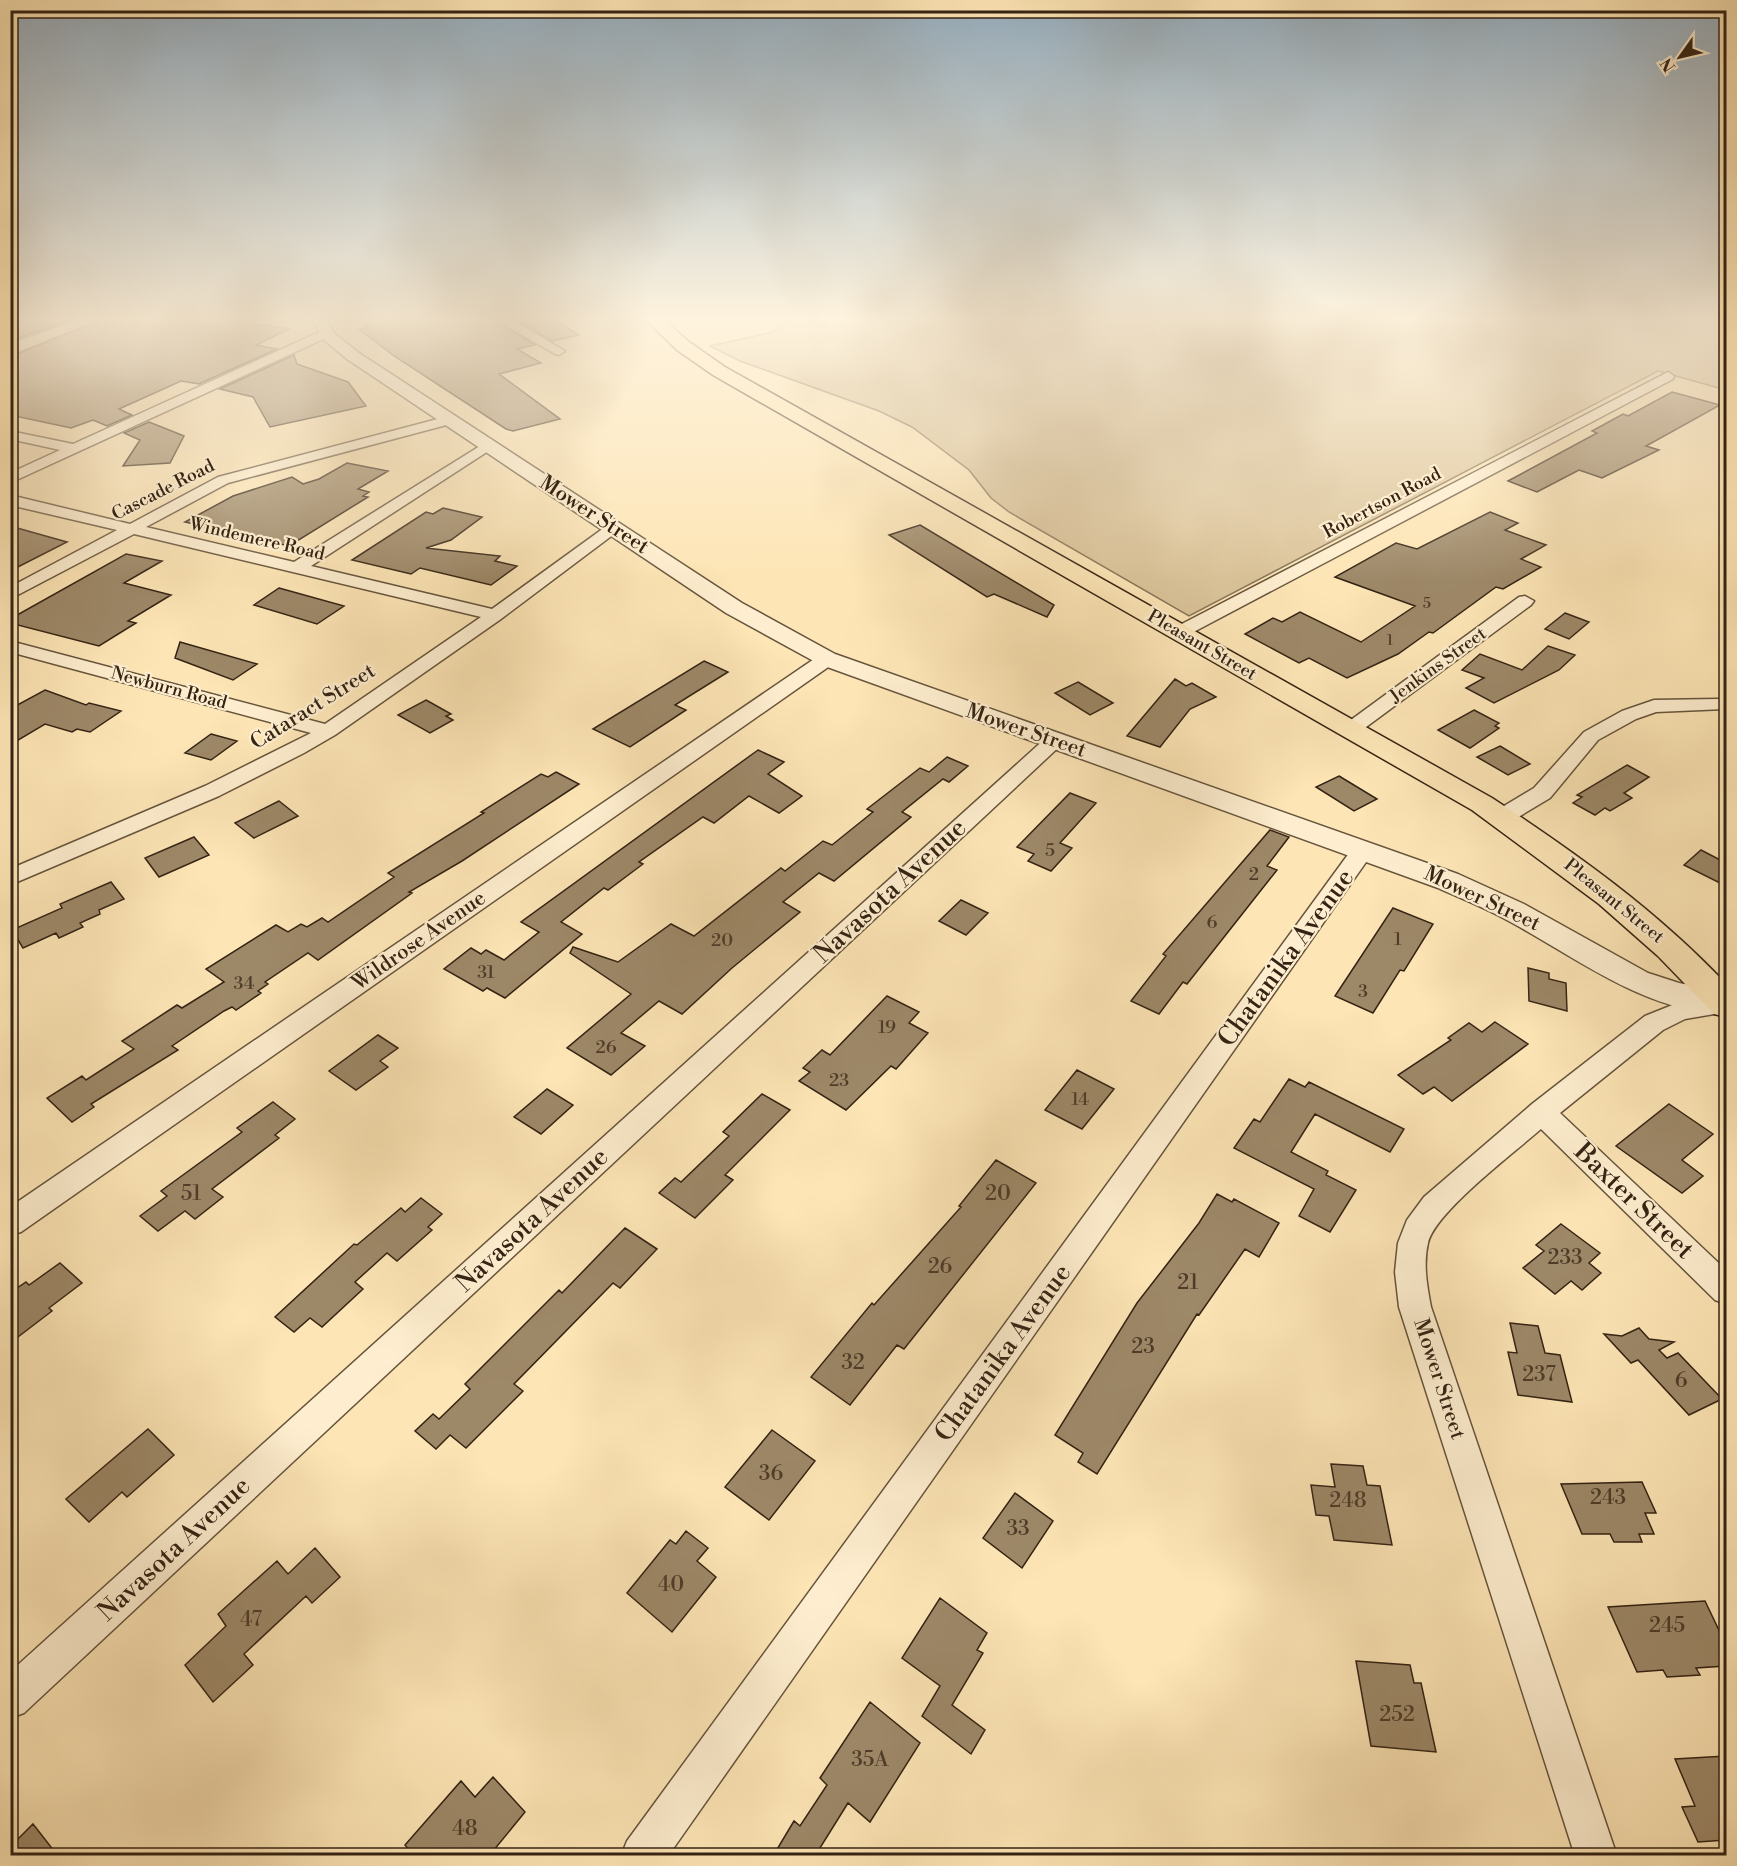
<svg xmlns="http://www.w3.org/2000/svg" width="1737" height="1866" font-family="'Libre Bodoni',serif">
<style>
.green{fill:#dbc49a;stroke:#887457;stroke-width:1.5}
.building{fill:#9d8868;stroke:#342314;stroke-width:1.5}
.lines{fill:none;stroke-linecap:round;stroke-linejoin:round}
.minor-casing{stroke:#66543c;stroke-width:3}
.tertiary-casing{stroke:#66543c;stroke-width:3}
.primary-casing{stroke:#342314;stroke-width:3}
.minor{fill:#feeecf;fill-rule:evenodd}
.tertiary{fill:#feeecf;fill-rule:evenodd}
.primary{fill:#fde5b5;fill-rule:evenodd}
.labels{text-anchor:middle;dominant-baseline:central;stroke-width:4.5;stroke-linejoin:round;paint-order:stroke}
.far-number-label{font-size:15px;fill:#4e3c29}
.far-street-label{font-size:18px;fill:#342314;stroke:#feeecf}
.number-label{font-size:18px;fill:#4e3c29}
.street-label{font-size:21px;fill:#342314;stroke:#feeecf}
.near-number-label{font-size:21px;fill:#4e3c29}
.near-street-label{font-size:26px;fill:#342314;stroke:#feeecf}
</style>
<rect width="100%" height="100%" fill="#fde5b5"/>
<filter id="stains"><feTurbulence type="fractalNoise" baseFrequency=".00333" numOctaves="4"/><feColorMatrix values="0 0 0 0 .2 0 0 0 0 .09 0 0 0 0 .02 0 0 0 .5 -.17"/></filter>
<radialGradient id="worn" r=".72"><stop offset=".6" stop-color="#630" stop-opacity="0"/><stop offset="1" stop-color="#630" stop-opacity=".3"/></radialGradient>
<path class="green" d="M790,319H1726V390L1658,371L1189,616L1009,512L991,498L969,470L912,427L879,411L740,361L710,346L773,332Z"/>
<path class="building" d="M10,319H72L10,341Z
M102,319H222L289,329L256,345L277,349L199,384L181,381L119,409L132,415L107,426L93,420L71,428L10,415V357Z
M399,319H493L535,345L517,349L541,363L499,374L560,419L513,431L506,429L394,356L359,329L367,328L365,325Z
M515,319H553L579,335L552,341Z
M294,355L297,364L348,382L366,406L270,427L253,397L220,389Z
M1672,392L1720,405L1646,446L1659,450L1602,478L1579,470L1537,492L1508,481L1597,433L1592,431L1623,414L1628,416Z
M149,422L184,436L170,463L123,466L140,440L124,433Z
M347,463L388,471L358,489L369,492L363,496L368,497L289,546L185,522L233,496L292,477L303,484L319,479Z
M443,508L482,517L451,540L426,548L500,556L495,561L517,566L491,585L420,568L411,574L352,560L426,512L433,514Z
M1490,512L1518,523L1505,530L1546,545L1521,559L1541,567L1503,589L1496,587L1433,633L1429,632L1398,654L1347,678L1309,658L1299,663L1245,634L1273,618L1282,622L1300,612L1361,642L1415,606L1335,577L1396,543L1417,549Z
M920,525L1054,605L1047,617L994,594L987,597L889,535Z
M10,526L67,542L10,571Z
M126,554L162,561L124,583L171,595L128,621L136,623L99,646L10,623V619Z
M279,588L344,606L317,624L254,605Z
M1565,613L1589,622L1569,639L1545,629Z
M180,642L257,664L233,680L175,658Z
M1548,646L1575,655L1559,670L1494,703L1466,688L1484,678L1462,670L1480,654L1522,670Z
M704,661L728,672L675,705L686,710L630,747L593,729Z
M1175,679L1186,686L1192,683L1216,697L1190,709L1160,747L1127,736Z
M1078,682L1113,703L1090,715L1055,693Z
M45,690L86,705L89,703L121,711L90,732L77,729L72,732L45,724L10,745V709Z
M426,700L451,714L446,716L453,720L430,733L398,715Z
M1474,710L1499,723L1495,726L1499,728L1470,748L1438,730Z
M211,734L237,741L211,760L185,753Z
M1500,746L1530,764L1508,775L1477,757Z
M758,750L784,762L768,774L802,796L779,813L749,796L714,823L703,817L639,862L643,864L608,890L604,888L561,922L582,934L505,998L487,988L483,991L444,969L471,948L481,954L486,950L504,960L539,932L521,922Z
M947,757L968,766L949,782L943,779L902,812L911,817L834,881L819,873L783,902L800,912L732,968L682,1014L659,1001L621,1033L645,1046L611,1075L567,1048L631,994L570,953L573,947L618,962L671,924L694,936L781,868L785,871L823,841L832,845L873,812L867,809L920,768L929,772Z
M1627,765L1649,777L1624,793L1632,798L1610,811L1605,808L1595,815L1573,803L1582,797L1577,795Z
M556,772L579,784L462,861L409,892L412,893L318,960L308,953L265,982L268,984L258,991L261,993L236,1010L232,1007L224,1011L172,1046L178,1050L91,1104L94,1107L72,1122L47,1098L82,1076L86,1080L134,1049L122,1041L177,1005L182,1008L224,982L206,969L276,925L288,932L301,924L307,927L322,918L328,922L394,877L388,873L484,813L481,812L541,774L548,777Z
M1339,776L1377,799L1354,811L1316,787Z
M1070,793L1096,803L1060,843L1072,848L1051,871L1028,861L1034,854L1017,847Z
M279,801L298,816L254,838L235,823Z
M1270,830L1289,837L1267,866L1277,870L1187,984L1183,982L1159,1014L1131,1001L1166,956L1163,954Z
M194,837L209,855L159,877L145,858Z
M1701,850L1726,863V886L1684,865Z
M111,882L124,899L99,910L100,914L80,923L83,927L59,938L56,933L23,948L12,930L62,908L60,904Z
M961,900L988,913L966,935L939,921Z
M1393,908L1433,924L1404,971L1400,970L1373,1013L1335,996Z
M1528,968L1549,973V979L1566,983L1567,1011L1529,1001Z
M887,996L919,1012L909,1023L928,1033L896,1069L891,1066L846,1110L799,1081L810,1072L803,1068L822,1050L830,1055Z
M1495,1022L1528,1044L1452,1101L1434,1087L1423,1094L1398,1075L1451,1040L1448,1038L1469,1023L1482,1032Z
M378,1035L398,1048L380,1061L388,1067L356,1090L329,1071Z
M1077,1070L1114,1089L1082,1129L1045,1110Z
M1289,1079L1305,1087L1309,1082L1404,1129L1390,1152L1315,1114L1291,1152L1328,1171L1326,1175L1356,1190L1330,1232L1299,1216L1314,1189L1234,1148L1254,1119L1260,1122Z
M547,1089L573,1105L541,1134L514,1117Z
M762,1094L790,1110L725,1175L733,1180L695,1218L659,1193L675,1178L681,1182L729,1136L723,1132Z
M273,1102L295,1119L275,1135L279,1138L212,1189L223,1197L195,1219L185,1211L158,1231L140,1216L167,1196L161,1191L242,1132L237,1128Z
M1669,1104L1713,1134L1682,1160L1703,1176L1682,1193L1616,1146Z
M996,1160L1036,1183L904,1349L897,1345L850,1405L811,1377L872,1303L874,1305L961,1207L959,1206Z
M1217,1194L1232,1202L1234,1199L1279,1223L1259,1257L1245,1249L1199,1315L1197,1314L1097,1474L1078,1462L1083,1453L1055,1435L1137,1303L1199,1223Z
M421,1198L442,1214L428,1227L432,1230L397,1261L387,1253L355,1282L363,1289L322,1327L310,1318L294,1332L275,1317L354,1244L357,1245L401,1208L405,1212Z
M1561,1224L1600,1253L1589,1263L1601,1273L1582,1290L1571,1281L1555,1294L1523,1268L1544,1251L1536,1245Z
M625,1228L657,1249L620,1288L613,1283L514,1384L523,1391L466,1448L450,1435L436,1449L415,1431L433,1414L439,1419L470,1389L465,1384L559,1290L562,1293Z
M60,1263L82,1283L49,1308L52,1311L10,1343V1293L26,1282L29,1285Z
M1510,1323L1538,1326L1545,1353L1560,1355L1572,1402L1518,1395L1508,1352L1517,1353Z
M1639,1328L1649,1339L1674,1342L1659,1350L1667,1358L1678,1353L1722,1399L1689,1415L1638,1360L1631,1363L1604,1334L1622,1336Z
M148,1429L174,1455L127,1497L122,1492L89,1522L66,1499Z
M772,1430L815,1461L769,1520L725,1487Z
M1331,1464L1363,1466L1367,1485L1380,1486L1392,1545L1334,1540L1329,1516L1316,1515L1311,1485L1335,1487Z
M1642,1482L1656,1513H1645L1654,1534H1639L1642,1542H1614L1610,1534H1582L1561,1484Z
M1015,1493L1053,1521L1022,1568L983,1538Z
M686,1531L708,1548L697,1561L716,1577L672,1632L627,1593L670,1540L676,1544Z
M315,1548L340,1577L312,1603L306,1596L244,1654L253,1665L213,1702L185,1665L226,1626L218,1614L277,1561L288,1574Z
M940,1598L987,1633L977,1650L983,1653L952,1705L985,1730L971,1754L922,1716L940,1686L902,1658Z
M1705,1601L1726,1645V1666L1696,1668L1700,1675L1667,1677L1663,1670L1637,1672L1608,1607Z
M1356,1661L1410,1665L1414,1683H1421L1436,1752L1371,1746Z
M870,1702L920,1743L870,1822L848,1803L815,1856H773L794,1821L800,1826L827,1785L820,1778Z
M1726,1756V1840L1698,1842L1682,1807L1695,1806L1675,1759Z
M493,1777L525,1812L489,1856H414L405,1845L461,1781L475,1797Z
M33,1824L58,1856H10V1847Z"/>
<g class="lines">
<defs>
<path id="minor" d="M495,319H510L565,351L559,355L555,354Z
M326,329L330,330V336L10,483V473L60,450L10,439V431L73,444Z
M1668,372L1674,376L1673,379L1186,636H1174L1171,632L1174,628Z
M449,416L454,417V423L228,483L146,527L294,562L488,441L495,445L493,448L311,566L492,609L608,525L614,523L622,528L501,619L335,735L304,753L219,796L10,885V869L205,786L311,733L10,652V641L325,724L481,617L134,534L10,599V587L117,530L10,505V495L130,524L218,477Z
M1525,596L1534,601L1531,605L1358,733H1344L1341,729L1344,725L1519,597Z
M827,653L836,659L834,663L21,1232L10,1235V1207L820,655Z
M1718,699L1725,701V709L1656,712L1636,719L1598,740L1550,798L1510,822H1494L1491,817L1494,812L1534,788L1584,732L1622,711L1654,700Z
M1054,735L1061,737L1064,741L1061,745L24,1713L10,1718V1672L1047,737Z
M1363,843L1371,845L1374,850L1371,855L668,1856H621L627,1841L1355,845Z
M1721,995L1726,996V1012L1685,1019L1663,1030L1560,1113L1726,1270V1304L1715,1300L1541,1129C1515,1152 1435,1212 1428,1243C1423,1264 1427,1286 1431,1307L1617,1856H1575L1399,1307L1395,1272L1398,1243L1407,1220L1424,1197L1532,1104L1645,1016L1680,1002Z"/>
<path id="tertiary" d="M79,319H100L10,355V344Z
M312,319H326L335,334L359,353L742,603L835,654L1458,874L1524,904L1648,973L1679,983L1726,992V1014C1643,1012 1575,956 1505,919C1483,907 1460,898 1438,888L819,664L726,613L347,359L324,340Z"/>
<path id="primary" d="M645,319H663L689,342L725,367L1492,798C1576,853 1657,911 1726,984V1017L1714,1014L1658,956L1599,904L1472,810L713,375L677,350Z"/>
</defs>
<use href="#minor" class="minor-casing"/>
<use href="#tertiary" class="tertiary-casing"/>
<use href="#primary" class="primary-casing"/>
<use href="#minor" class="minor"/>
<use href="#tertiary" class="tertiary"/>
<use href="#primary" class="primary"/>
</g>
<linearGradient id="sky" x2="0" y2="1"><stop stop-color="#95adbe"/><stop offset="0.55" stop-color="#fef3de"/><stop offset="1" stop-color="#fef3de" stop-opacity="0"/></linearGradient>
<rect width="1737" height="580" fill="url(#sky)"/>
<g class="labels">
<g class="far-number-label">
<text x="1427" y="603">5</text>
<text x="1390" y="640">1</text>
</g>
<g class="far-street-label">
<text transform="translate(163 490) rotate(-27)">Cascade Road</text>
<text transform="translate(1382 503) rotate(-28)">Robertson Road</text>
<text transform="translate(257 539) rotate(13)">Windemere Road</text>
<text transform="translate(1202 645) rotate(30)">Pleasant Street</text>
<text transform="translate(1438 665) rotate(-36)">Jenkins Street</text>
<text transform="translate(169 688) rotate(15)">Newburn Road</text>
<text transform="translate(1614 901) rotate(39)">Pleasant Street</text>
</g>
<g class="number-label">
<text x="1050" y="850">5</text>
<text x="1254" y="874">2</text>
<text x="1212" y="922">6</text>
<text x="1398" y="939">1</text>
<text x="722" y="940">20</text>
<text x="486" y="972">31</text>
<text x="244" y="983">34</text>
<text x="1363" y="991">3</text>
<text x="887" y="1027">19</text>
<text x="606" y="1047">26</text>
<text x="839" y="1080">23</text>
<text x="1080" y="1099">14</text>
</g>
<g class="street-label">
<text transform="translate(594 515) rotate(33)">Mower Street</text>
<text transform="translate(313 707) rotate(-32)">Cataract Street</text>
<text transform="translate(1026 731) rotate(19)">Mower Street</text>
<text transform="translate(1482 899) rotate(25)">Mower Street</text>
<text transform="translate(419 941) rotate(-35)">Wildrose Avenue</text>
<text transform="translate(1439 1379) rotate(72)">Mower Street</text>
</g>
<g class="near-number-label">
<text x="191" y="1194">51</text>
<text x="998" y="1194">20</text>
<text x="1565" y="1258">233</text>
<text x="940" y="1267">26</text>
<text x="1188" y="1283">21</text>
<text x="1143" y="1347">23</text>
<text x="853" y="1363">32</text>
<text x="1539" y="1375">237</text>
<text x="1681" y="1381">6</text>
<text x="771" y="1474">36</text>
<text x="1608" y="1498">243</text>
<text x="1348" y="1501">248</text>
<text x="1018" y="1529">33</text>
<text x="671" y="1585">40</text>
<text x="251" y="1620">47</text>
<text x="1667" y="1626">245</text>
<text x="1397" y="1715">252</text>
<text x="870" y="1760">35A</text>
<text x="465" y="1829">48</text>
</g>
<g class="near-street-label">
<text transform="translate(890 891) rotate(-43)">Navasota Avenue</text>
<text transform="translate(1286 958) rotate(-54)">Chatanika Avenue</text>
<text transform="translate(1634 1201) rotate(44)">Baxter Street</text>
<text transform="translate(532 1220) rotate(-43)">Navasota Avenue</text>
<text transform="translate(1003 1353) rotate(-54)">Chatanika Avenue</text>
<text transform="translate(174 1549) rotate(-43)">Navasota Avenue</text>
</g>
</g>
<rect width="1737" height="1866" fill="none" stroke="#fde5b5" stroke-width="36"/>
<rect x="12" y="12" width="1713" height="1842" fill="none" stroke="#342314" stroke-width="3"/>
<rect x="18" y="18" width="1701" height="1830" fill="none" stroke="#342314" stroke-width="1.5"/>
<g transform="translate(1680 57) rotate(236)" stroke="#feeecf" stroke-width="4.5" paint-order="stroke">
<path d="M0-4.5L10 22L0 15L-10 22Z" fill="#342314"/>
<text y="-9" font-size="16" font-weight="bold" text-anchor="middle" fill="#342314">N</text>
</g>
<rect width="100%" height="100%" filter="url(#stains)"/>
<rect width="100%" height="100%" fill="url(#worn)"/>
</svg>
